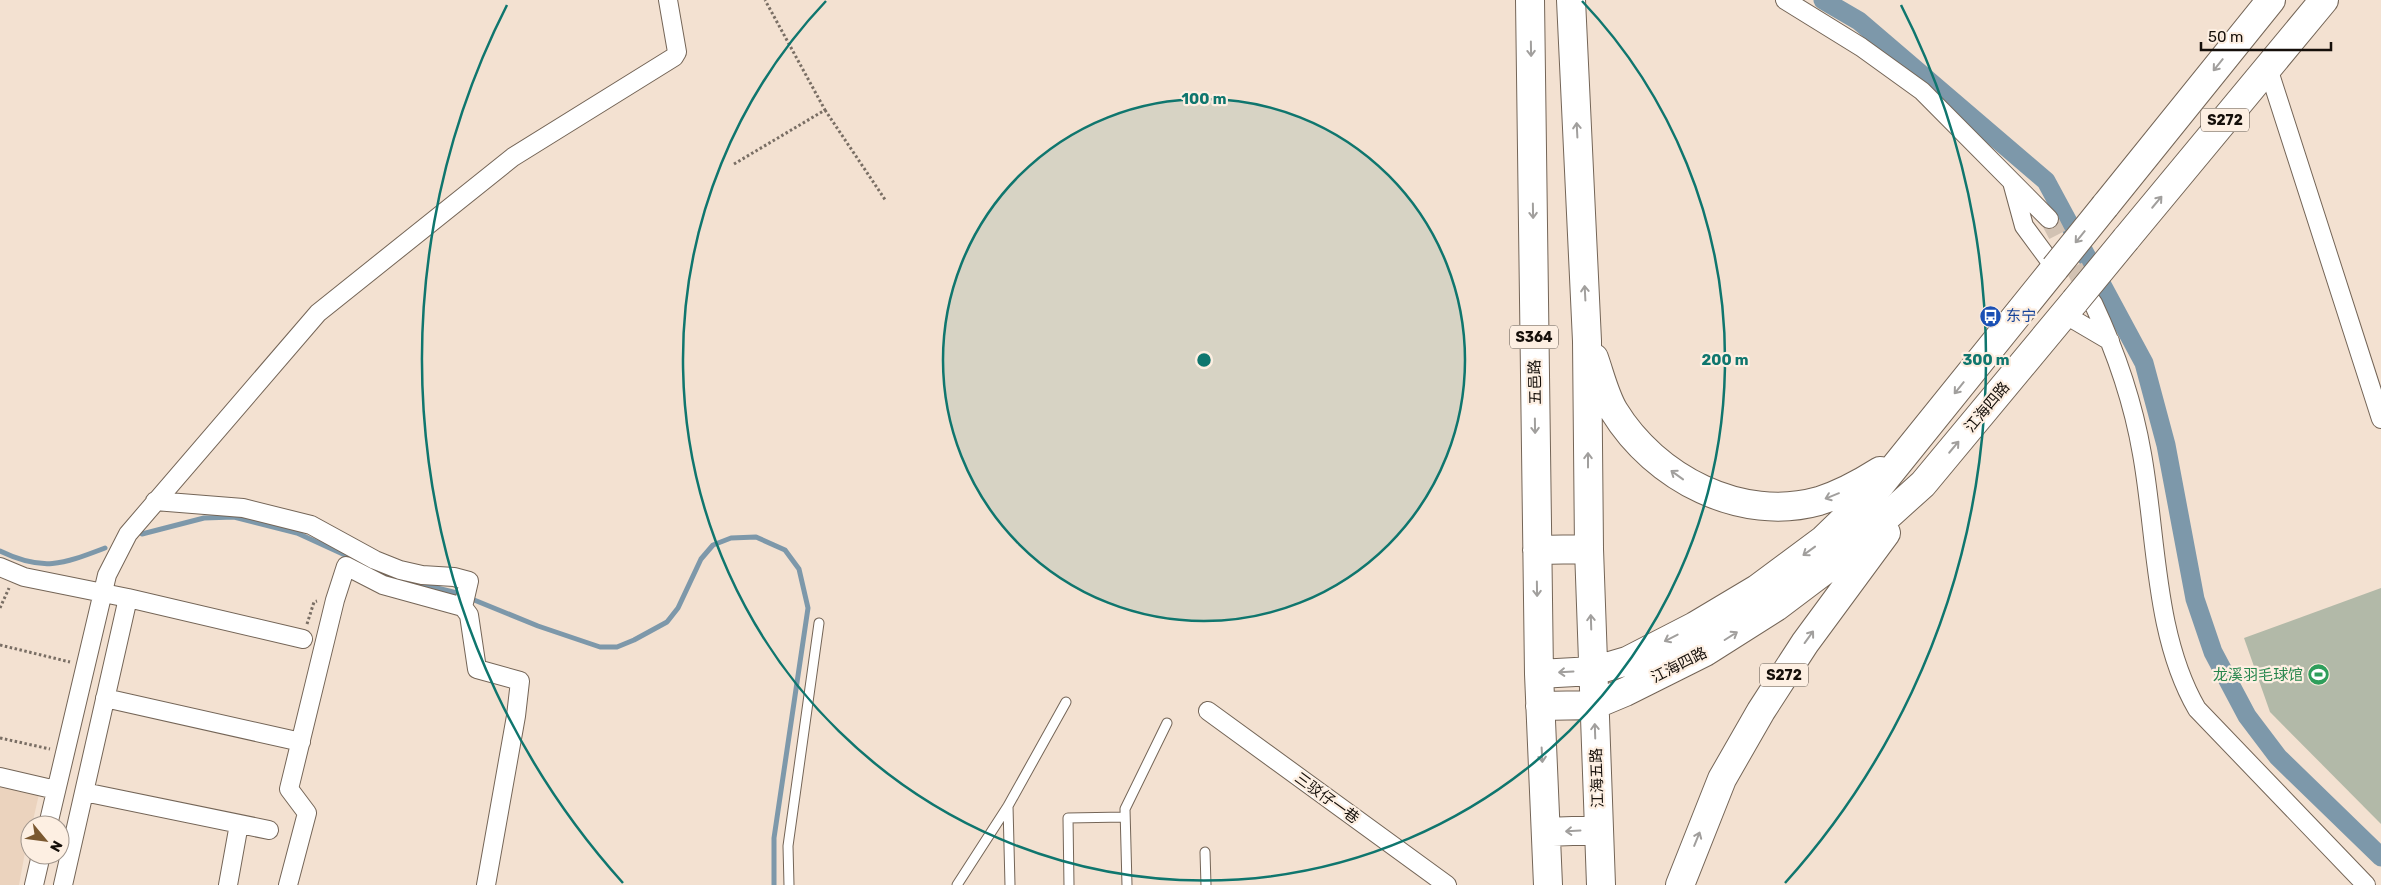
<svg xmlns="http://www.w3.org/2000/svg" width="2381" height="885" font-family="Rubik,'Noto Sans SC',sans-serif">
<style>
.built{fill:#ebd3be}
.green{fill:#b2b9a8}
.lines{fill:none;stroke-linecap:round;stroke-linejoin:round}
.stream{stroke:#7d98aa;stroke-width:5}
.canal{stroke:#7d98aa;stroke-width:19}
.street-tunnel{stroke:#d2c2b3;stroke-width:18;stroke-dasharray:18 9;stroke-linecap:butt}
.lane-casing{stroke:#746557;stroke-width:11}
.street-casing{stroke:#746557;stroke-width:20}
.primary-casing{stroke:#746557;stroke-width:30}
.path{stroke:#796e64;stroke-width:3;stroke-dasharray:2.5 2.5;stroke-linecap:butt}
.lane{stroke:#fff;stroke-width:9}
.street{stroke:#fff;stroke-width:18}
.primary{stroke:#fff;stroke-width:28}
.primary-bridge-casing{stroke:#746557;stroke-width:30;stroke-linecap:butt}
.primary-bridge{stroke:#fff;stroke-width:28}
.oneway{stroke:#a19f9d}
.ring{fill:none;stroke:#0f766e;stroke-width:2.5}
.labels{text-anchor:middle;dominant-baseline:central;stroke-width:4.5;stroke-linejoin:round;paint-order:stroke}
.shield{fill:#fdefe2;stroke:#5b524b;stroke-width:1}
.shield-label{font-size:14px;font-weight:bold;fill:#150f0a}
.transit-label{font-size:15px;fill:#164399;stroke:#fdefe2;text-anchor:start}
.street-label{font-size:15px;fill:#150f0a;stroke:#fdefe2}
.leisure-label{font-size:15px;fill:#27864d;stroke:#fdefe2;text-anchor:end}
.centre{fill:#0f766e;stroke:#fdefe2;stroke-width:2.5}
.ring-label{font-size:15px;text-anchor:middle;font-weight:bold;fill:#0f766e;stroke:#fdefe2;stroke-width:4.5;stroke-linejoin:round;paint-order:stroke}
</style>
<rect width="100%" height="100%" fill="#f3e1d1"/>
<path class="built" d="M0,786L39,794L32,825H30L19,885H0Z"/>
<path class="green" d="M2381,588V824L2270,712L2244,638Z"/>
<g class="lines">
<path class="stream" d="M142,534L204,518L234,517L297,533L393,577L457,593L538,626L600,647H617L634,640L667,622L678,608L701,559L713,545L731,538L756,537L785,550L799,569L808,608L774,838V885
M0,551C43,572 63,564 105,548"/>
<path class="canal" d="M1823,0L1859,21L2046,181L2144,363L2166,445L2195,599L2213,652L2247,716L2278,757L2381,857"/>
<path class="street-tunnel" d="M2049,219L2089,296"/>
<defs>
<path id="lane" d="M1008,806L1010,885
M1205,852L1206,885
M789,885L788,846L819,623
M957,885L1008,806L1066,702
M1069,885L1068,818L1125,817
M1127,885L1125,809L1167,723"/>
<path id="street" d="M1785,0L1861,47L1922,91L2049,219
M2268,68L2381,419
M2012,182L2024,226L2055,268
M2093,303C2116,352 2133,401 2142,454C2157,537 2154,635 2197,709L2366,885
M2064,314L2110,341
M155,501L243,508L311,525L375,560L400,570L422,575L454,577L469,581L463,607
M0,567L24,577L128,598L303,639
M105,698L301,742
M1208,711L1447,885
M0,777L56,790
M84,792L269,830
M48,825L107,575L128,534L318,313L513,157L674,57L677,52L668,0
M34,885L41,855
M63,885L128,598
M228,885L239,824
M288,885L307,813L289,789L335,600L346,566L383,585L463,607L469,615L477,669L520,681L516,716L486,885"/>
<path id="primary" d="M1530,0L1539,674L1548,885
M1571,0L1587,341L1589,549L1601,885
M2105,206L2271,0
M2126,239L2324,0
M1594,358C1600,375 1605,396 1614,411C1655,478 1741,523 1819,501C1841,494 1861,483 1880,471
M1537,550L1589,549
M1539,674L1593,671L1627,661L1695,626L1757,589L1823,540L1881,484L2055,268
M1540,706L1594,705L1625,692L1705,652L1776,607L1841,558L1923,484L2075,301
M1546,832L1599,830
M1680,885L1722,779L1761,711L1805,643L1886,533"/>
</defs>
<use href="#lane" class="lane-casing"/>
<use href="#street" class="street-casing"/>
<use href="#primary" class="primary-casing"/>
<path class="path" d="M825,110L886,201
M734,164L825,110L765,0
M0,608L9,588
M307,624L314,602L317,601
M0,645L70,662
M0,738L50,749"/>
<use href="#lane" class="lane"/>
<use href="#street" class="street"/>
<use href="#primary" class="primary"/>
<defs>
<path id="primary-bridge" d="M2055,268L2105,206
M2075,301L2126,239"/>
</defs>
<use href="#primary-bridge" class="primary-bridge-casing"/>
<use href="#primary-bridge" class="primary-bridge"/>
</g>
<defs><path id="oneway-shaft" d="M-6 0H5M1.5-3L5.5 0L1.5 3" fill="none" stroke-width="1.6" stroke-linecap="round" stroke-linejoin="round" transform="scale(1.25)"/></defs>
<g class="oneway">
<use href="#oneway-shaft" transform="translate(1531 49) rotate(89)"/>
<use href="#oneway-shaft" transform="translate(2218 65) rotate(129)"/>
<use href="#oneway-shaft" transform="translate(1577 130) rotate(-93)"/>
<use href="#oneway-shaft" transform="translate(2157 202) rotate(-50)"/>
<use href="#oneway-shaft" transform="translate(1533 211) rotate(89)"/>
<use href="#oneway-shaft" transform="translate(2080 237) rotate(129)"/>
<use href="#oneway-shaft" transform="translate(1585 293) rotate(-93)"/>
<use href="#oneway-shaft" transform="translate(1959 388) rotate(129)"/>
<use href="#oneway-shaft" transform="translate(1535 426) rotate(89)"/>
<use href="#oneway-shaft" transform="translate(1954 447) rotate(-50)"/>
<use href="#oneway-shaft" transform="translate(1588 460) rotate(-90)"/>
<use href="#oneway-shaft" transform="translate(1677 475) rotate(-144)"/>
<use href="#oneway-shaft" transform="translate(1832 496) rotate(158)"/>
<use href="#oneway-shaft" transform="translate(1809 551) rotate(144)"/>
<use href="#oneway-shaft" transform="translate(1537 589) rotate(89)"/>
<use href="#oneway-shaft" transform="translate(1591 622) rotate(-92)"/>
<use href="#oneway-shaft" transform="translate(1731 636) rotate(-32)"/>
<use href="#oneway-shaft" transform="translate(1809 637) rotate(-54)"/>
<use href="#oneway-shaft" transform="translate(1671 638) rotate(153)"/>
<use href="#oneway-shaft" transform="translate(1566 672) rotate(177)"/>
<use href="#oneway-shaft" transform="translate(1595 731) rotate(-92)"/>
<use href="#oneway-shaft" transform="translate(1542 755) rotate(87)"/>
<use href="#oneway-shaft" transform="translate(1573 831) rotate(177)"/>
<use href="#oneway-shaft" transform="translate(1697 839) rotate(-68)"/>
</g>
<circle cx="1204" cy="360" r="261" fill="#0f766e" fill-opacity=".12"/>
<g class="ring">
<circle cx="1204" cy="360" r="261"/>
<path d="M1582 1A521 521 0 1 1 826 1"/>
<path d="M623 883A782 782 0 0 1 507 5M1901 5A782 782 0 0 1 1785 883"/>
</g>
<defs>
<symbol id="bus-disc" viewBox="-11 -11 22 22"><circle r="9.5" fill="#1a4fb4" stroke="#fdefe2"/><path d="M-5-6H5V4H4V6H2V4H-2V6H-4V4H-5ZM-3.5-4V0h7V-4ZM-3.5 1.2v1.5H-2V1.2ZM2 1.2v1.5H3.5V1.2Z" fill="#fff"/></symbol>
<symbol id="stadium-disc" viewBox="-11 -11 22 22"><circle r="9.5" fill="#2e9e5b" stroke="#fdefe2"/><path d="M0-5a6.5 5 0 1 0 0 10a6.5 5 0 1 0 0-10ZM-3.5-1.8h7v3.6h-7Z" fill="#fff"/></symbol>
</defs>
<g fill-rule="evenodd">
<use href="#bus-disc" x="1978" y="304" width="25" height="25"/>
<use href="#stadium-disc" x="2306" y="662" width="25" height="25"/>
</g>
<g class="labels">
<g class="shield">
<rect x="2201" y="108.5" width="48" height="23" rx="4"/>
<rect x="1510" y="325.5" width="48" height="23" rx="4"/>
<rect x="1760" y="663.5" width="48" height="23" rx="4"/>
</g>
<g class="shield-label">
<text x="2225" y="120">S272</text>
<text x="1534" y="337">S364</text>
<text x="1784" y="675">S272</text>
</g>
<g class="transit-label">
<text x="2006" y="316">东宁</text>
</g>
<g class="street-label">
<text transform="translate(1535 382) rotate(-91)">五邑路</text>
<text transform="translate(1987 407) rotate(-50)">江海四路</text>
<text transform="translate(1679 665) rotate(-27)">江海四路</text>
<text transform="translate(1597 778) rotate(-92)">江海五路</text>
<text transform="translate(1327 798) rotate(36)">三驳仔一巷</text>
</g>
<g class="leisure-label">
<text x="2303" y="675">龙溪羽毛球馆</text>
</g>
</g>
<circle cx="1204" cy="360" r="8" class="centre"/>
<g class="ring-label">
<text x="1204" y="104">100 m</text>
<text x="1725" y="365">200 m</text>
<text x="1986" y="365">300 m</text>
</g>
<g transform="translate(45 840) rotate(119)"><circle r="24" fill="#fdefe2" stroke="#a0958c"/>
<path d="M0-4L9 19L0 12L-9 19Z" fill="#7a5830"/>
<text y="-8" font-size="14" font-weight="bold" text-anchor="middle" fill="#150f0a">N</text>
</g>
<path d="M2201 42v8h130v-8" fill="none" stroke="#150f0a" stroke-width="2.5"/>
<text x="2208" y="42" font-size="15" fill="#150f0a" stroke="#fdefe2" stroke-width="4" paint-order="stroke">50 m</text>
</svg>
